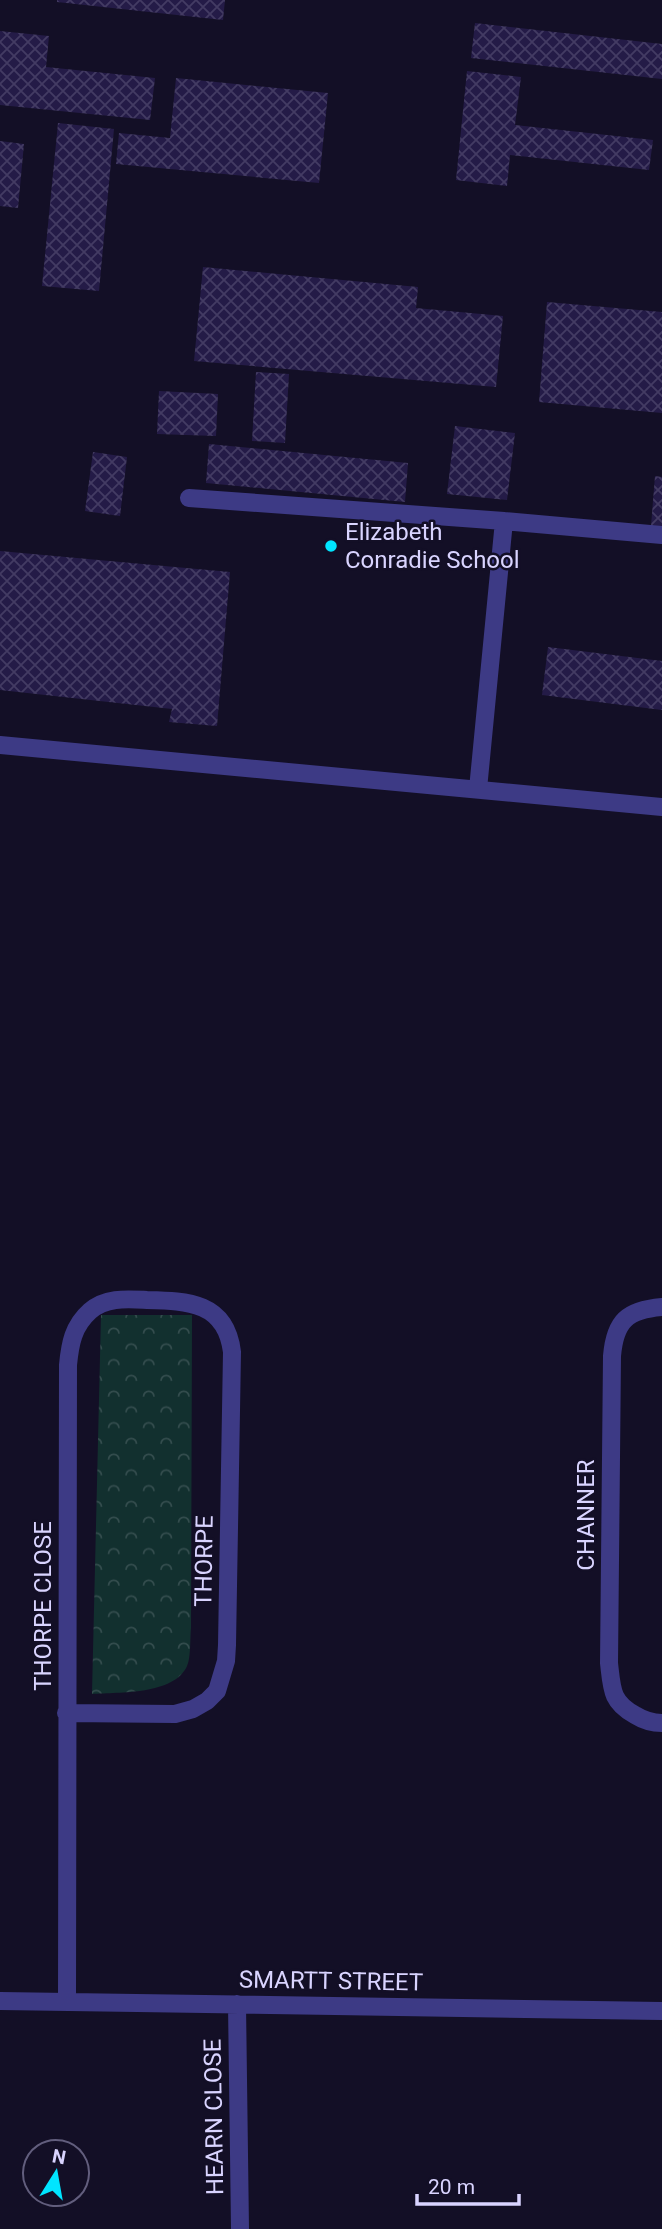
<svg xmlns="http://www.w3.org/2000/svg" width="662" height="2229" font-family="Roboto,sans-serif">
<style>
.forest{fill:url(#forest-crowns)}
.building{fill:url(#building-cross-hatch)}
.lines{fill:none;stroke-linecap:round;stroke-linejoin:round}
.service{stroke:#3d3a85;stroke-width:18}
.minor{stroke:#3d3a85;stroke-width:18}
.poi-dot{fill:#00e5ff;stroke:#130f26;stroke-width:2.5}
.labels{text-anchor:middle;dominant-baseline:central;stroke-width:5;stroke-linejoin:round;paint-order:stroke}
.poi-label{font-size:24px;fill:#d9d4ff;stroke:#130f26;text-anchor:start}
.street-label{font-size:24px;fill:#d9d4ff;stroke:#130f26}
</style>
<defs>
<pattern id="forest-crowns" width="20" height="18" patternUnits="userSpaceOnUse" patternTransform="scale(1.75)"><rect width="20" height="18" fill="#12302f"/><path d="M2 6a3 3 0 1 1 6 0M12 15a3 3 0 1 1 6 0" fill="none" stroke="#344d4e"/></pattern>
<pattern id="building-cross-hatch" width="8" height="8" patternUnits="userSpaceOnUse" patternTransform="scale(1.75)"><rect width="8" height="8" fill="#241b47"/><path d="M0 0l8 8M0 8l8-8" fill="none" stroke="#433b63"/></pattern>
</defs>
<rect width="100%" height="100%" fill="#130f26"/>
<path class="forest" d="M101,1315H192L191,1628C190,1637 191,1658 187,1666C174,1695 119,1692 92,1694Z"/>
<path class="building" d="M57,0H225L223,20L57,2Z
M475,23L662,44V79L471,58Z
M0,31L49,36L46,67L155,78L150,120L0,105Z
M467,71L521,77L515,125L653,140L649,170L510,155L507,186L456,180Z
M176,78L328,93L319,183L116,164L119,133L170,138Z
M58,123L114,129L99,291L42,286Z
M0,141L24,144L18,208L0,206Z
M203,267L418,287L416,308L503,316L496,387L194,361Z
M547,302L662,312V413L539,402Z
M256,372L289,374L285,443L252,441Z
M159,391L218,394L216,436L157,434Z
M455,426L515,433L507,500L447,494Z
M209,444L408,463L405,502L206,483Z
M93,452L127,457L120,516L85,511Z
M655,476L662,477V527L651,526Z
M0,551L230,572L217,726L169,722L172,709L0,690Z
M548,647L662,661V710L542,695Z"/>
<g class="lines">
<path class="service" d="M189,498L504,521L662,535
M0,745L662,807
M478,789L504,521"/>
<path class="minor" d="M662,1307C627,1310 615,1321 612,1356L609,1663C612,1689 611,1702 635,1715C643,1720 653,1723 662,1723
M66,1713L175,1714L193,1709L207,1701L217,1691L226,1661L227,1645L232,1352C226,1302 188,1301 147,1300C127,1299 106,1297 90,1311C73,1326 70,1344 68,1365L67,2002
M0,2001L662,2011
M237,2004L240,2229"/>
</g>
<circle class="poi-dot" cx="331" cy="546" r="7"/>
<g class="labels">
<g class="poi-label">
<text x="345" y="532">Elizabeth<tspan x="345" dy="28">Conradie School</tspan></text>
</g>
<g class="street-label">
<text transform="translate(586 1515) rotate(-90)">CHANNER</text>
<text transform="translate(204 1561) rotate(-89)">THORPE</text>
<text transform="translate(43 1606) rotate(-90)">THORPE CLOSE</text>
<text transform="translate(331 1981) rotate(1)">SMARTT STREET</text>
<text transform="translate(214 2117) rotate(-91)">HEARN CLOSE</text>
</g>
</g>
<g transform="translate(56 2173) rotate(11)"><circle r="33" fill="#130f26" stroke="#625e7d" stroke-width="2"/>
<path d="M0-5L12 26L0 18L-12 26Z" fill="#00e5ff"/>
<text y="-10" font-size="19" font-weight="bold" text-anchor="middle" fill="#d9d4ff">N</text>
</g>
<path d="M417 2194v10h102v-10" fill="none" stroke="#d9d4ff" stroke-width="3.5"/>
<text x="428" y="2194" font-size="21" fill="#d9d4ff" stroke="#130f26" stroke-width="5" paint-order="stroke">20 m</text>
</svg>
